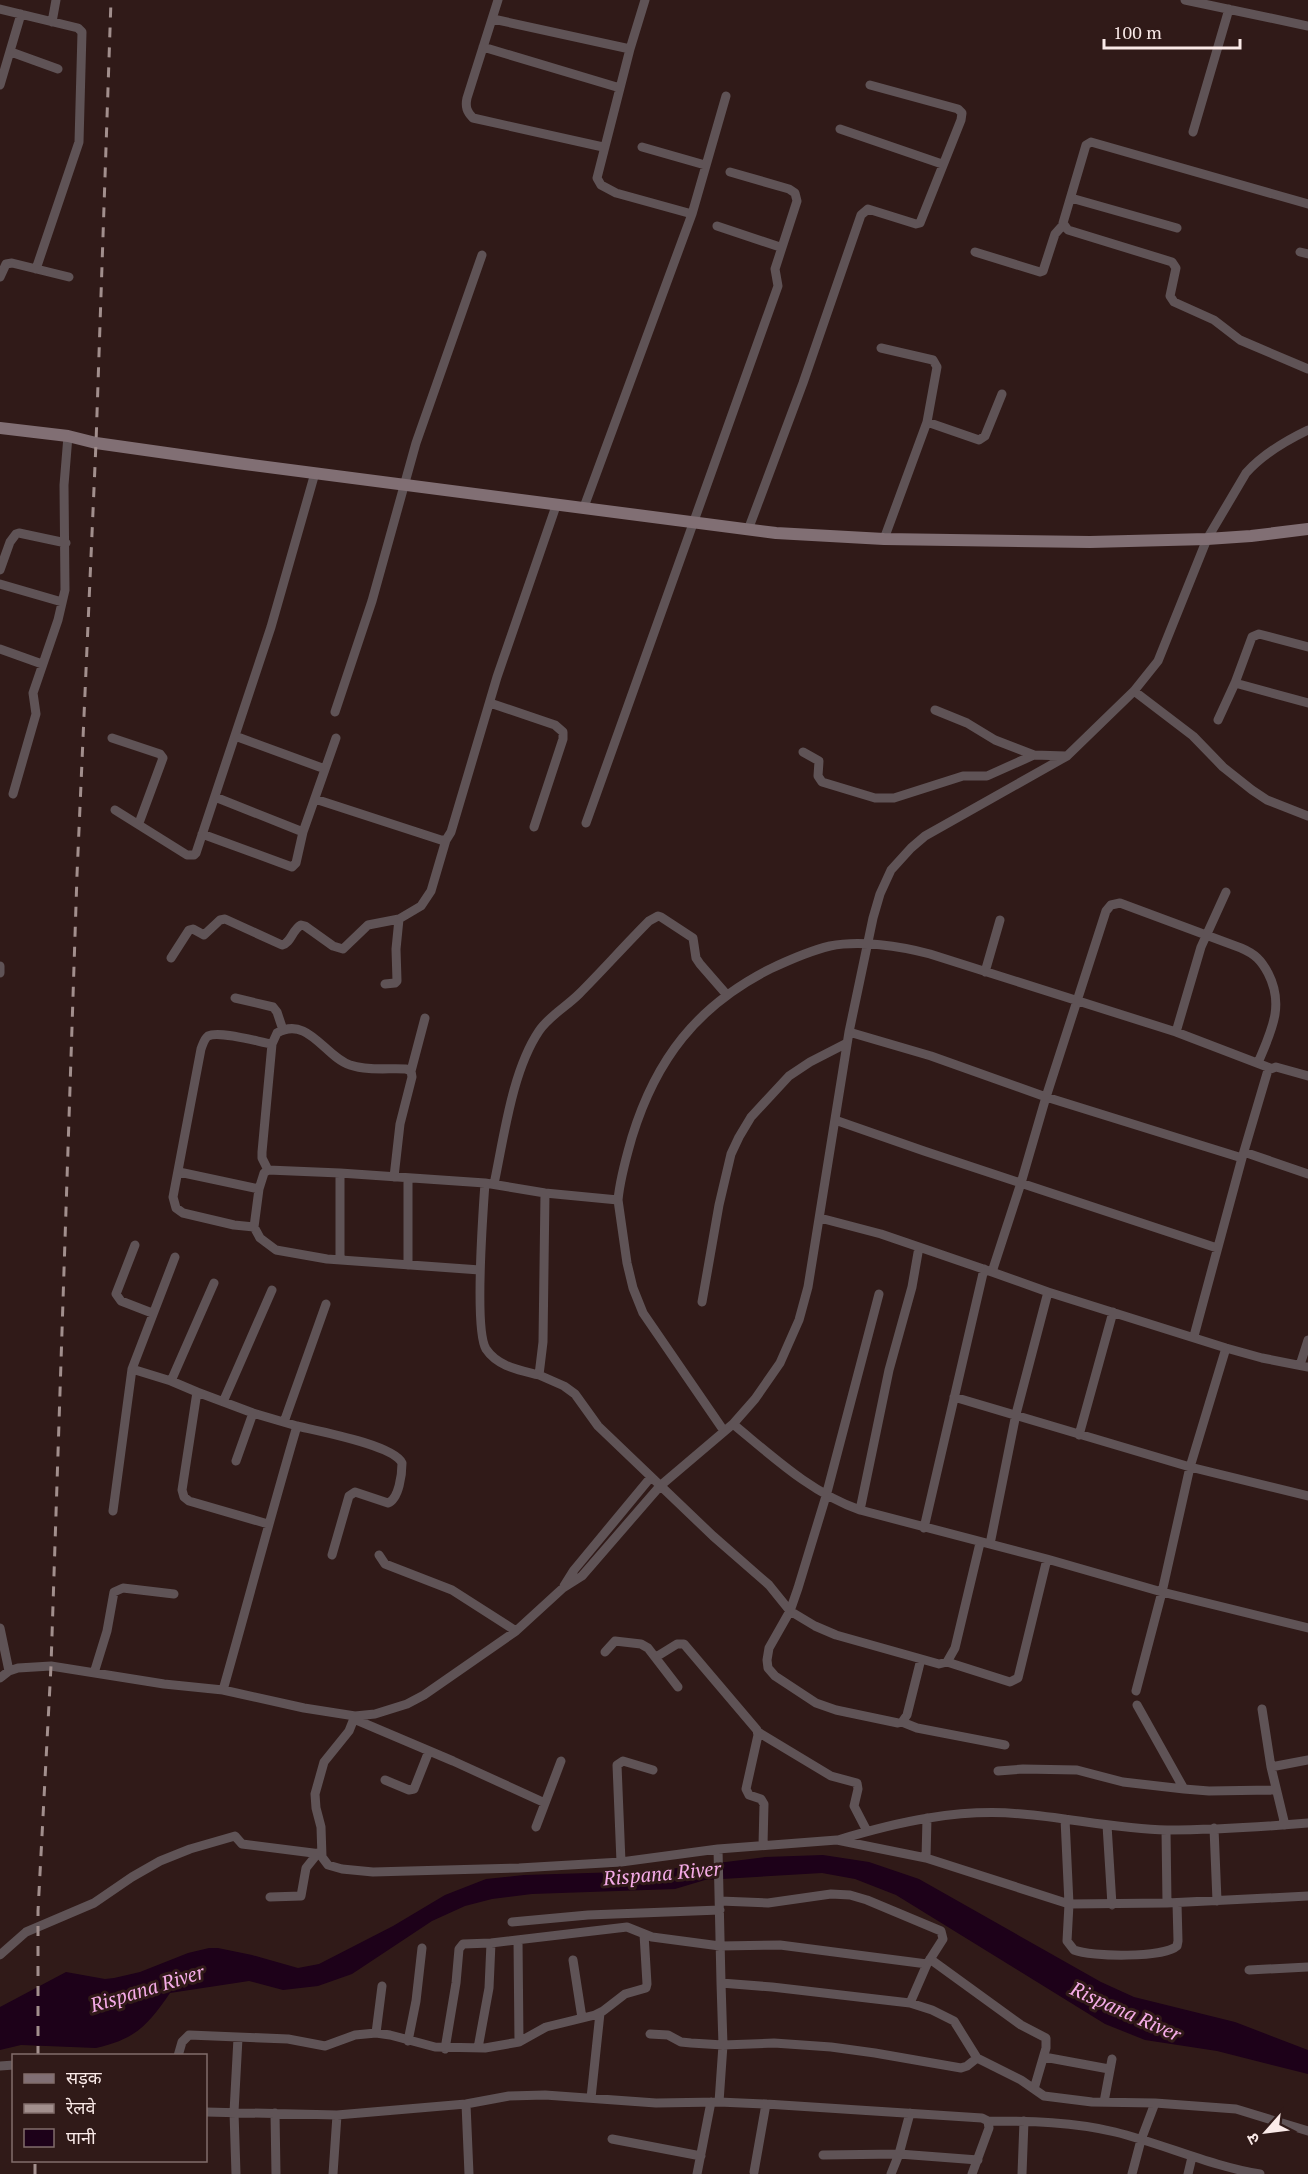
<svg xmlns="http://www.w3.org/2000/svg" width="1308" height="2174" font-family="'PT Serif','Noto Sans Devanagari',serif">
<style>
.water{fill:#1d0119}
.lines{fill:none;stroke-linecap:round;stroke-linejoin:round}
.minor{stroke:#5f5356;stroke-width:9}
.secondary{stroke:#816f74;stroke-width:12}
.rail{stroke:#a28f8d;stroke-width:3;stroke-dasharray:10 10;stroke-linecap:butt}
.labels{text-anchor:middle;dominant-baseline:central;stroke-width:6;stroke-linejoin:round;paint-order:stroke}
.water-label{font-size:20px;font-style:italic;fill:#f6ace8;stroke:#301a18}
</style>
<rect width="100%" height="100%" fill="#301a18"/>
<path class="water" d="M823,1855L869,1862L919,1879L1101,1982L1134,1997L1235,2022L1308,2050V2074L1217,2051L1145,2040L1105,2024L896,1895L855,1879L822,1873L705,1880L675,1889L532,1894L492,1899L465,1906L432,1921L352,1974L318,1986L283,1990L249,1981L170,1993C148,2025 136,2039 96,2048L21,2045L0,2050V2007L66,1972L105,1979L114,1978L140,1972L188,1953L209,1948H218L252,1955L298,1968L319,1964L393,1926L445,1895L486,1879L524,1875L653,1871L765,1857Z"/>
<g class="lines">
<path class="minor" d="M498,0L467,98C465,107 467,112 473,118L603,147
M645,0L630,49L597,178L601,185L616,193L692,214
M1185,0L1308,26
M0,9L78,28L82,32L79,142L36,269
M493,19L630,49
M52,22L56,0
M483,47L620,88
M11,52L58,69
M0,85L21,14
M840,129L942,164
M1193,132L1229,9
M642,147L705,165
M1071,198L1177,228
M1308,204L1091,142L1086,145L1063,223L1068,230L1172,262L1176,268L1170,296L1174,302L1214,320L1240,340L1308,369
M717,226L780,247
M975,252L1040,272L1043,271L1055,234L1063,225
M1300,252L1308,254
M0,277L6,264L12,263L69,277
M881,348L933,360L937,367L927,422L884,539
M927,422L979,440L985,436L1002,394
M584,507L692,214L726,96
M748,530L803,383L861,215L868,209L916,224L920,223L961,120L962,113L958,109L870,85
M0,570L10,542L16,534L19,533L66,543
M0,584L62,602
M0,649L42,664
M1235,683L1308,703
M1134,691L1193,736L1223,767L1252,790L1267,800L1308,816
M490,703L555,725L563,732V739L534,827
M935,710L967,723L995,740L1034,755L1066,756
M335,712L372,601L416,443L482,255
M1218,720L1235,683L1252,637L1259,634L1308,647
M235,736L325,769
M112,738L160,754L163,758L139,823
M803,752L819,761L818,776L822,782L875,798H894L963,776H987L1034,755
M13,794L36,714L33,693L58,620L65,590L64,485L68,436
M215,797L303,832
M315,799L441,840H446L451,832L497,677L556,506
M115,810L187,855H194L196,853L271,627L315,473
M586,823L778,286L775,269L797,201L795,193L789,189L730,172
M202,834L292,867L296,863L303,832L336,738
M171,958L189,930L193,929L204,935L220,920L225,919L282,945C291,943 292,930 301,925L305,926L333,946L343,949L368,925L399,919L421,906L431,891L446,840
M0,966V973
M985,972L1000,920
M385,984L395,983L397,981L396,949L399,919
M235,998L273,1007L277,1012L283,1030
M849,1032L931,1056L1046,1097L1106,911L1111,905L1120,903L1241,948C1255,954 1261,960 1268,973C1285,1006 1271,1031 1258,1063
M1176,1032L1201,947L1226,892
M411,1071L425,1018
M835,1120L924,1151L1217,1248
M1244,1152L1308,1174
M268,1170L262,1158V1152L272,1044L277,1033C308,1015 325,1057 350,1065C367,1071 389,1068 406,1069L411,1071L412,1077L400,1124L394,1177
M179,1172L259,1189
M340,1173V1260
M408,1178V1265
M485,1183C483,1212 474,1330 486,1349C498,1367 520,1370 539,1375L543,1342L545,1193
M494,1184C504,1137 512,1071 539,1031C549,1016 566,1007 579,994C603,970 625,945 649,921L658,916L661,917L693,938L696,958L700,964L727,995
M618,1200C620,1178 626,1158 632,1137C656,1059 697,1006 770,969C789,960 809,951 830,946C860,940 900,946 930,954L1176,1032L1270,1068
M820,1218L881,1234L919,1247L912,1287L889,1370L860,1510L1047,1559L1162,1592L1308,1628
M254,1227L234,1225L183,1213L176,1208L173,1197L201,1049C203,1044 204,1039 208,1036C219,1030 259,1042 272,1044
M135,1245L116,1294L121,1301L152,1313
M919,1247L992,1272L1021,1183L1046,1097L1242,1158L1268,1070L1276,1067L1308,1076
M480,1270L327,1259L276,1250L260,1238L254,1227L259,1189L264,1173L268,1170L340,1173L485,1183L545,1193L618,1200L627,1263L633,1288L643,1313L724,1431
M1048,1292L1226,1348L1262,1358L1308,1367
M879,1294L826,1496L798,1588L790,1611L769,1648L767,1660L768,1668L775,1676L816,1703L836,1710L898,1723L902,1722L907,1715L921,1659
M702,1302L719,1205L731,1154L739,1137L751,1117L789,1076L810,1062L847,1043
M1194,1336L1242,1158
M1300,1365L1308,1340
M132,1369L175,1257
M539,1375L564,1386L575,1394L598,1426L713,1536L769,1585L790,1611L815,1626L836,1635L939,1664L947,1662L955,1648L980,1543
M171,1381L214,1283
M954,1397L1190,1467L1308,1496
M223,1402L272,1290
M284,1422L326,1304
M733,1424C772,1456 811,1493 860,1510
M1079,1435L1113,1312
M236,1461L253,1413
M113,1511L132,1369L171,1381L197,1392
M268,1524L189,1501L184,1497L182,1490L197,1392L253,1413L297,1426
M924,1528L984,1269
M990,1544L1016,1414L1048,1292L992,1272
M379,1555L385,1564L452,1590L516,1631
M564,1586L574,1570L651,1477
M0,1628L9,1671
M605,1652L615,1641L641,1644L648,1648L678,1687
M656,1657L677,1644H684L757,1730L758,1735L746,1789L749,1795L761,1799L764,1804L763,1845
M947,1662L1010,1682L1018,1678L1047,1559
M94,1673L107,1631L114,1592L123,1588L174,1594
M0,1678L9,1671L18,1668L51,1666L164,1684L223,1690L304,1708L355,1716L375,1714L407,1704L424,1695L516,1631L563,1588L582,1576L660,1486L733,1424L755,1399L780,1363L799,1320L808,1287L849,1032L873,918L880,894L891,870L911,848L925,836L1067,756L1134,691L1158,661L1207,539L1246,473C1263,454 1285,441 1308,430
M223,1690C248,1602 271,1514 297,1426C318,1431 394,1445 402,1463C402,1474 399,1499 388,1503L355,1492L349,1496L332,1555
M1136,1691L1162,1592L1190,1467L1226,1348
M1137,1705L1184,1789
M1262,1709L1271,1767L1285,1825
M355,1716L349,1731L324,1762L315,1794L316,1808L321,1827L322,1857L328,1865L342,1869L373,1872L519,1868L621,1862L718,1849L837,1840L926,1858L1069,1904L1167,1903L1308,1896
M354,1719L453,1761L545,1803
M902,1722L917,1728L1005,1745
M758,1732L831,1776L857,1783L858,1789L854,1806L867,1831
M1271,1767L1308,1760
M998,1771L1023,1769L1077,1770L1123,1782L1184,1789L1209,1791L1276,1790
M385,1780L409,1790L414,1789L429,1751
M1065,1819L1069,1904L1067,1941L1074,1950C1091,1957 1164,1958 1177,1946L1178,1941L1177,1903
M1107,1825L1112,1905
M536,1827L561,1761
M1214,1828L1217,1901
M1166,1830L1167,1903
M838,1840C897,1822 959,1808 1022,1814C1070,1818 1118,1829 1167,1830C1214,1830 1261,1827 1308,1823
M718,1849L721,1983L772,1987L910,2003L932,2010L954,2021L977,2058L1021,2080L1044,2096L1092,2102L1155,2103
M926,1858L927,1818
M621,1862L617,1765L623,1761L653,1770
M270,1897L301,1896L306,1868L318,1853
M720,1901L768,1903L831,1894L850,1895L867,1900L941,1931L943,1939L927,1964L910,2003
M512,1922L588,1915L720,1910
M518,1940L519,2042
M0,1955L26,1932L94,1903L132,1877L160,1861L190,1849L235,1836L242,1844L321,1854
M930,1959L1021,2025L1046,2038V2048L1034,2089
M573,1960L582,2018
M1249,1970L1308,1967
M376,2033L382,1986
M650,2034L668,2035L681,2042L691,2043L723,2045L774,2043L831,2047L875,2053L961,2068L967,2066L977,2058
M408,2041L416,2001L422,1948
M478,2048L489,1988L491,1943
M445,2049L456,1983L459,1949L463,1944L491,1943L627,1927L652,1937L720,1946L780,1945L927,1964
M178,2056L182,2042L189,2035L288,2039L325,2046L355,2035L376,2033L390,2035L435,2047L485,2048L519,2042L546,2027L595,2015L603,2011L625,1994L646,1988L647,1984L644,1934
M1044,2057L1109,2069
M0,2066L14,2065
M591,2098L600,2013
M719,2102L723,2045L721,1983
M1104,2102L1112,2059
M466,2104L469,2174
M206,2112L337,2115L466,2104L509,2096L545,2095L656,2103L719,2102L766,2104L982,2118L988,2121L989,2128L972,2174
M275,2113L276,2174
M988,2121C1030,2121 1074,2122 1115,2132C1164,2144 1210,2166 1260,2174
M612,2139L701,2156
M823,2155L899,2154L978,2160
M754,2172L766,2104
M236,2174L234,2112L238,2038
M333,2174L337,2115
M697,2174L711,2102
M891,2174L899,2154L910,2113
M1022,2174L1024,2121
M1132,2174L1141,2140L1155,2103L1236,2109L1308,2131
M1188,2174L1192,2157"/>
<path class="secondary" d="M0,428L68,436L96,443L237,463L776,533L884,539L1090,542L1207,539L1251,536L1308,529"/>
<path class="rail" d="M38,2056V1911L51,1666L77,875L96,443L111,0
M35,2174V2160"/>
</g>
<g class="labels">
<g class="water-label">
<text transform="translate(662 1873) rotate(-5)">Rispana River</text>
<text transform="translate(147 1988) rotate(-17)">Rispana River</text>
<text transform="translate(1126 2011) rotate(24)">Rispana River</text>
</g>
</g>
<rect x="12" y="2054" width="195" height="108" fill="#301a18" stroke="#816d6b" stroke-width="1.5"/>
<rect x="24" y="2074" width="30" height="9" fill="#816f74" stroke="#816d6b" stroke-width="1.5"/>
<text x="66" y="2084" font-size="18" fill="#faeae8">सड़क</text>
<rect x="24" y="2104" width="30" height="9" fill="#a28f8d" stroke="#816d6b" stroke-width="1.5"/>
<text x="66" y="2114" font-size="18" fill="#faeae8">रेलवे</text>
<rect x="24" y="2129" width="30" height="18" fill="#1d0119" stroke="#816d6b" stroke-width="1.5"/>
<text x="66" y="2144" font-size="18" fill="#faeae8">पानी</text>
<g transform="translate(1266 2132) rotate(242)" stroke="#301a18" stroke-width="4.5" paint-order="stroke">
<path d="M0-4.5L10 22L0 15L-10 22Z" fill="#faeae8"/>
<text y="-9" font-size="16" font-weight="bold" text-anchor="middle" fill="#faeae8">उ</text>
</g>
<path d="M1104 39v9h136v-9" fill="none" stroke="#faeae8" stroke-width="3"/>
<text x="1113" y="39" font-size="18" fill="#faeae8" stroke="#301a18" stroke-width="4.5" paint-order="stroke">100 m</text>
</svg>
